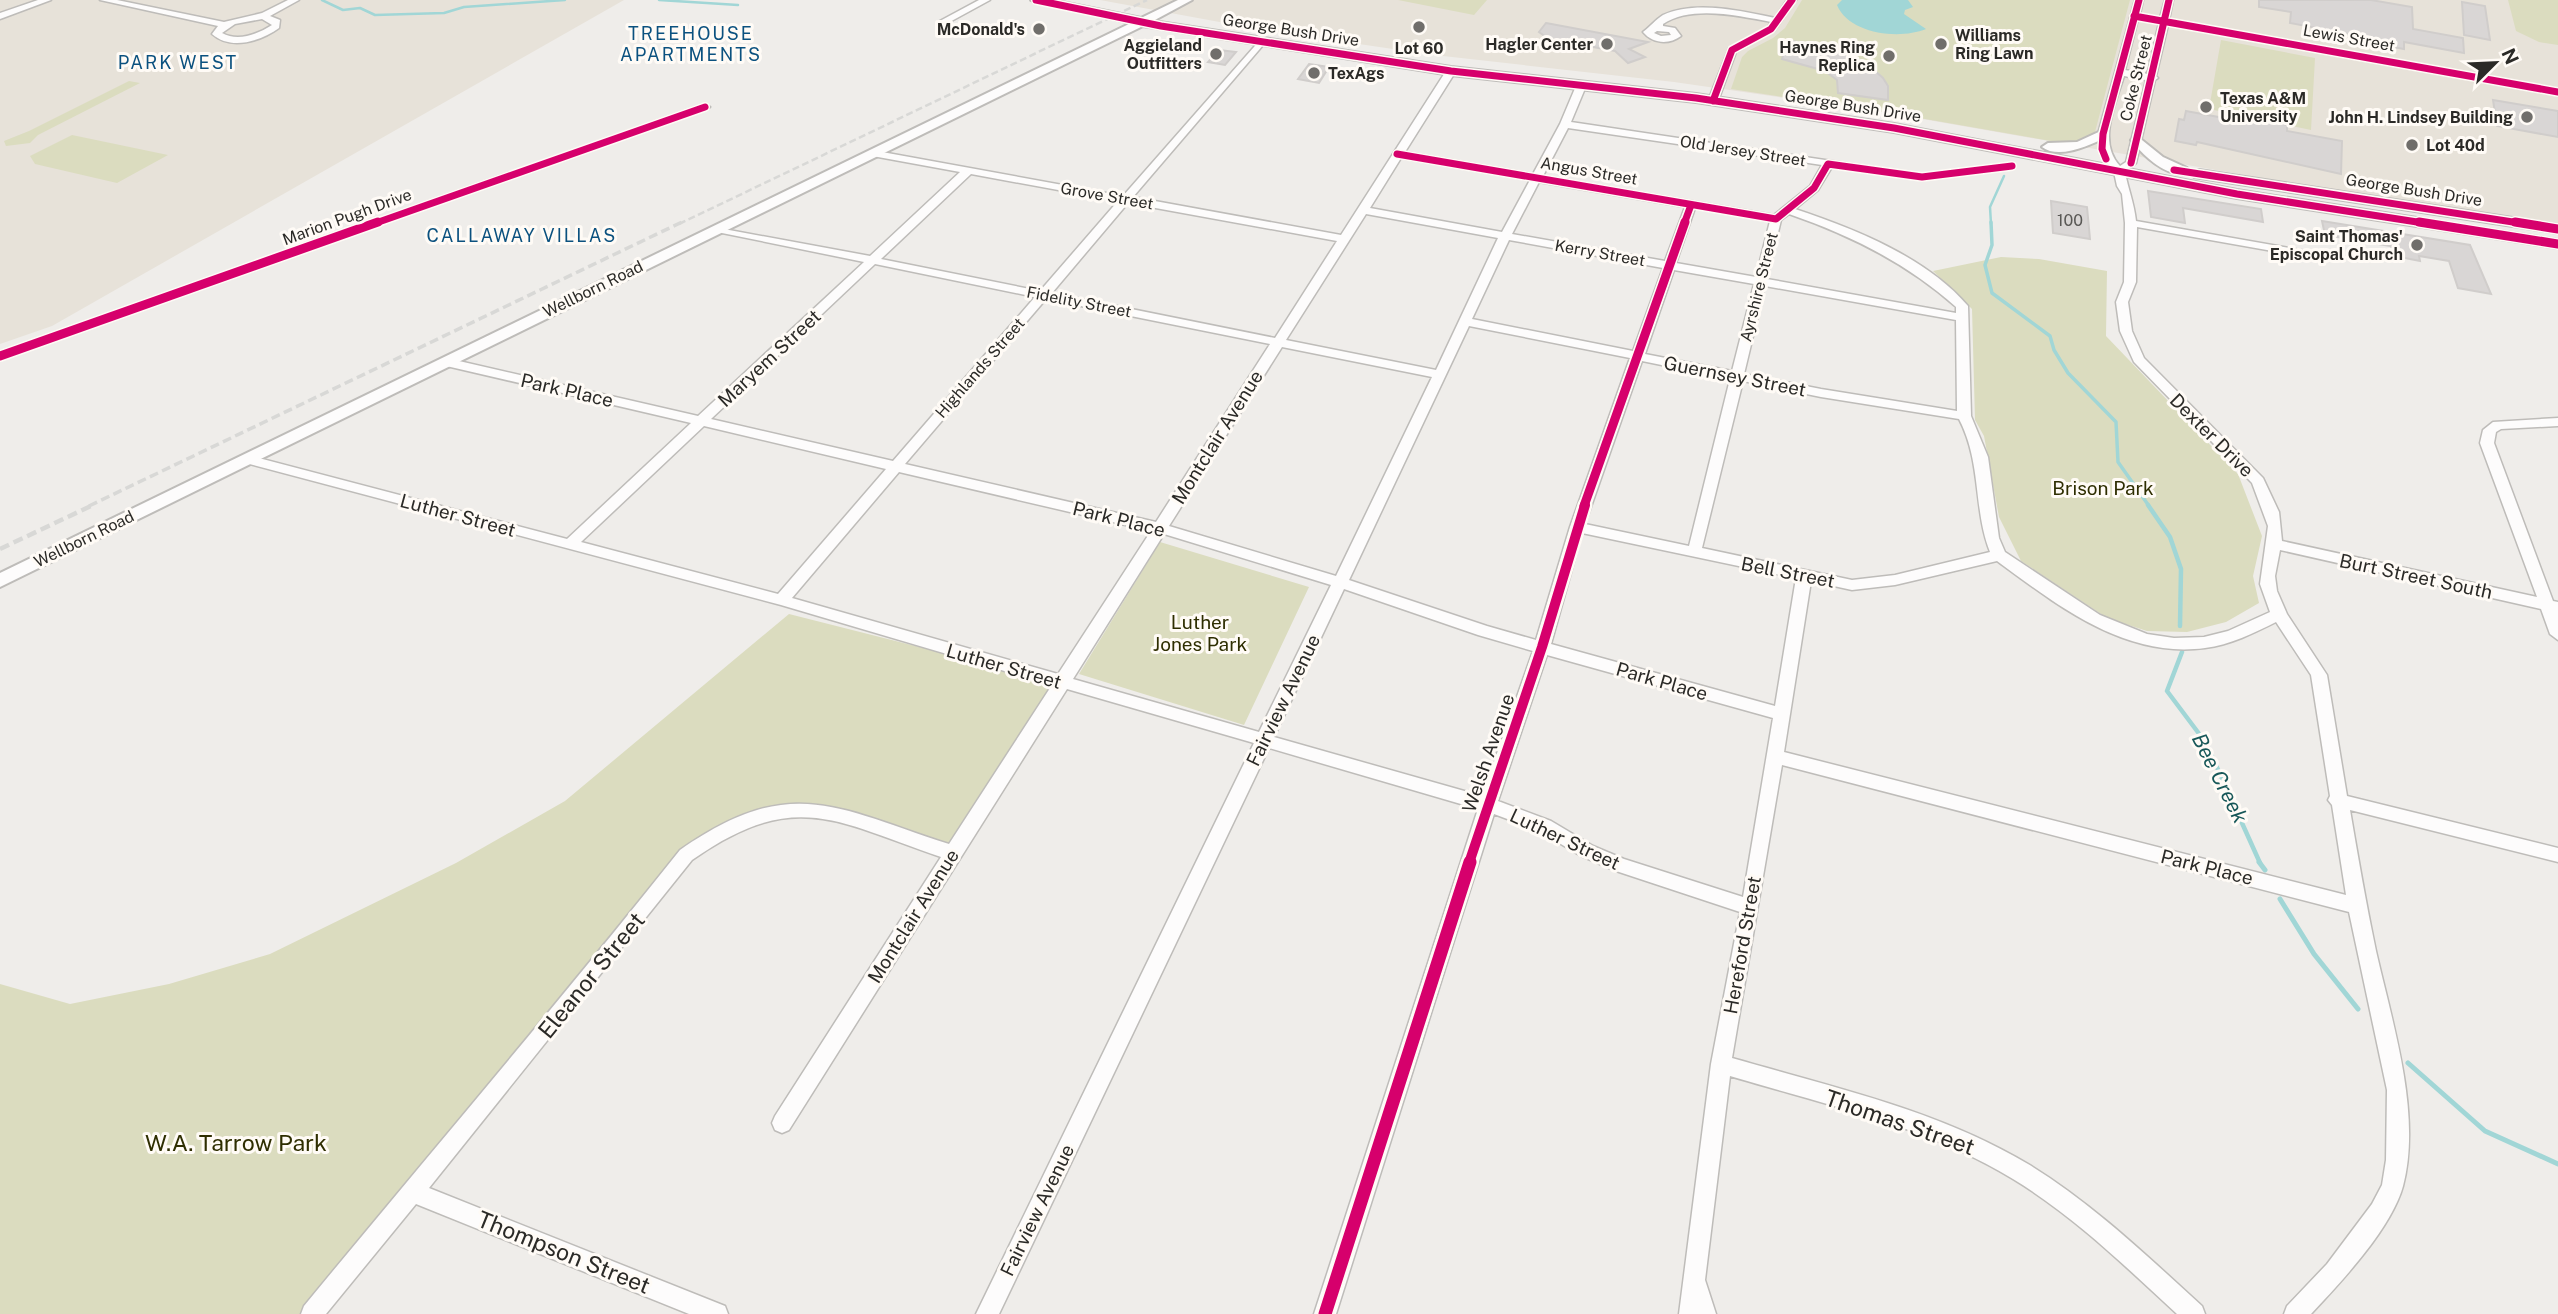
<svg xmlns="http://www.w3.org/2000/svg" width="2558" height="1314" font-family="'Public Sans',sans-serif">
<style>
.built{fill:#e7e2d9}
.green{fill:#dbdcbf}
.water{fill:#a1d6d6}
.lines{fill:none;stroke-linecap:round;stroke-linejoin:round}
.stream-far3{stroke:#a1d6d6;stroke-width:2.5}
.stream-far2{stroke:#a1d6d6;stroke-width:3.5}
.stream-far1{stroke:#a1d6d6;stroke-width:4.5}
.stream{stroke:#a1d6d6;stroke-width:5}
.building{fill:#d9d6d5;stroke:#d0cdcb;stroke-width:2}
.minor-casing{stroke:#bebcb9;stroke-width:3}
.major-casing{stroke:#bebcb9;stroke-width:4}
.minor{fill:#fdfcfc;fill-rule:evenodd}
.major{fill:#fdfcfc;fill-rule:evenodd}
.rail-far2{stroke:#d8d8d6;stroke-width:2.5;stroke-dasharray:7 3.5;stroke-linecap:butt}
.rail-far1{stroke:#d8d8d6;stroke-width:3.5;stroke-dasharray:9 4.5;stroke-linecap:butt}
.rail{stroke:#d8d8d6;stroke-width:4.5;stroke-dasharray:10 5;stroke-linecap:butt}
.cycleway-far3-casing{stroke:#fffbf6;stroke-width:10}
.cycleway-far2-casing{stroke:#fffbf6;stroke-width:12}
.cycleway-far1-casing{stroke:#fffbf6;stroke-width:15}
.cycleway-casing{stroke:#fffbf6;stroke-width:18}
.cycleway-far3{stroke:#d6006c;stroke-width:7}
.cycleway-far2{stroke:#d6006c;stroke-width:9}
.cycleway-far1{stroke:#d6006c;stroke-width:10}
.cycleway{stroke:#d6006c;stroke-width:13}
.poi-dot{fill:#706e6b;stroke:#fffbf6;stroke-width:2.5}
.labels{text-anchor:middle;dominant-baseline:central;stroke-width:6;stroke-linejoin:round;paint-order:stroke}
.far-poi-label{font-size:16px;font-weight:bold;fill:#2b2a27;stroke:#fffbf6;text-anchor:end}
.far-street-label{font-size:16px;fill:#2b2a27;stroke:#fffbf6}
.number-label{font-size:16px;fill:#595855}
.far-neighbourhood-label{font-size:18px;letter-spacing:2px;fill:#0b517f;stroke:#fffbf6}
.street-label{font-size:19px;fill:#2b2a27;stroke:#fffbf6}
.park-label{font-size:19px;fill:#2e2e01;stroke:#fffbf6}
.water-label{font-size:21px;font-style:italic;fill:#185859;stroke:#fffbf6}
.near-street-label{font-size:23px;fill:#2b2a27;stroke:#fffbf6}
.near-park-label{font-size:23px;fill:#2e2e01;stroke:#fffbf6}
</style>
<rect width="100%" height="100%" fill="#efedea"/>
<path class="built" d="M0,0H624L52,326L0,344Z
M1100,0H2558V224L2279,181L1888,113L1674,82L1434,55L1263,30Z"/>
<path class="green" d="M1398,0H1487L1474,15Z
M1802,0H2130L2095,132L2092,138L2074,145L1908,116L1731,89L1742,57L1748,51L1773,38L1785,28Z
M2508,0H2558V45L2539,42L2516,31Z
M2221,40L2315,58L2311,130L2209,109Z
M129,81L140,83L38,135L30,143L6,146L4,141L29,131Z
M72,135L168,155L117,183L35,164L30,156Z
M2001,257L2039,259L2107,271L2106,336L2238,474L2262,536L2253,576L2259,603L2226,622L2187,632L2147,631L2107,618L2021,561L1999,517L1984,436L1975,420L1972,309L1933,271Z
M1160,542L1309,587L1244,725L1079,674Z
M789,614L1061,683L953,853L819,810L756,817L704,842L319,1314H0V984L70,1004L169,984L270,954L456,863L565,801Z"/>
<path class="water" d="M1842,0H1908L1913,7L1905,10L1904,14L1926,29C1899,40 1849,34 1837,5Z"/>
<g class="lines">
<path class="stream-far3" d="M322,0L343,10L360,8L375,15L444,13L464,7L565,0
M659,0L738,5
M1991,224L1990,207L2004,176"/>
<path class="stream-far2" d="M1991,222L1992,245L1985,265L1992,293L2050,336L2054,350L2068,373L2116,422L2118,462L2149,506"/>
<path class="stream-far1" d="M2148,505L2170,537L2181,569L2180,626
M2182,652L2167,691L2206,743L2260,863"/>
<path class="stream" d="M2259,862L2265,870
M2280,899L2314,954L2358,1009
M2408,1063L2485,1131L2558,1164"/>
</g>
<path class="building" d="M2259,0H2371L2412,7L2413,29L2463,38L2464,53L2404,42V49L2354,40V35L2290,23L2291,12L2259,7Z
M2462,2L2485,6L2490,40L2464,35Z
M1546,23L1648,42L1629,49L1645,57L1628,63L1615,51L1549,39L1539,32Z
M1787,40L1834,49L1866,63L1883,78L1888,86V100L1838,93L1837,80L1825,71L1782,59Z
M1219,50L1236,52L1225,65L1208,62Z
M1309,64L1329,67L1319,83L1298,79Z
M2493,100L2558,111V137L2497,126Z
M2186,111L2224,118L2225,113L2287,125V131L2342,141L2341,174L2197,142L2196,145L2175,141L2179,119L2184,120Z
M2148,191L2261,209L2263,222L2183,208L2185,223L2151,217Z
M2051,201L2087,207L2090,239L2053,233Z
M2322,221L2470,245L2491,294L2458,288L2449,261L2419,256L2420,261L2400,257L2397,251L2390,246L2325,235Z"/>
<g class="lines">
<defs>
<path id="minor" d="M38,0H51L0,19V13Z
M100,0H117L224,22L262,13L288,0H299L270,16L280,20L279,28C261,41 231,51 212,34L218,26ZM262,19L272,25C258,34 238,42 222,33L235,24Z
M979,0H990L946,24L938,22Z
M1787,0H1796L1774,31L1736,52L1718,101L1713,104L1708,101L1729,48L1768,27L1771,22C1739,16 1692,5 1663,24V26L1675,28L1681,36C1669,45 1653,44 1643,32C1651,26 1655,20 1663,15C1695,0 1742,11 1775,18ZM1657,31L1669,32L1671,35L1661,36L1654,33Z
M2135,0H2143L2140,14L2160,18L2165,0H2173L2169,20L2558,89V95L2168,25L2156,76L2158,78L2155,80L2136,163L2125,172C2128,189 2134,202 2136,221L2317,253L2323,256L2317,259L2137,227L2136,282L2128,302L2132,331L2144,358L2263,478L2279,512L2282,541L2537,597L2480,443L2483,430L2493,422L2558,418V426L2501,429L2496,432L2494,443L2553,601L2558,602V640L2550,634L2541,609L2280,550L2275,576L2277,591L2287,614L2327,675L2347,796L2558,848V862L2350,810C2358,857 2366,904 2376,951C2392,1022 2422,1114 2403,1186C2391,1229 2341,1282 2311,1314H2284L2287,1306L2327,1264L2372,1204L2382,1185L2386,1160L2387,1090L2349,912L1782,765L1732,1058C1832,1087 1938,1110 2028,1164C2092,1203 2147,1256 2202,1306L2205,1314H2177C2125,1266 2074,1216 2013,1179C1927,1126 1826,1105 1730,1076L1705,1280L1716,1314H1679L1711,1064L1740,912L1613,870L1581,856L1539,831L1494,814L1336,1314H1314L1478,809L1269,748L999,1314H976L1254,743L1067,689L789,1130L782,1133L775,1130L772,1123L775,1116L941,857C835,821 795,788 692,860L429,1188L725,1306L728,1314H689L416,1204L326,1314H301L304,1306C429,1154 557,1005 680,850C791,773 834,807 949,844L1052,685L781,605L242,462L240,459L242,456L247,455L567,539L691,423L442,365V359L446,358L698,416L864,262L717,232L711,229L713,227L870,256L960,172L867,155L866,153L871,150L1123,196L1261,39L1266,42L1264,44L1133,197L1341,235L1446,71L1451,68L1456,71L1405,152L1533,174L1560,124L1576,86L1581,83L1586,86L1571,122L1926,175V179L1922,180L1832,167L1818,190L1795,209C1855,229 1926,257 1968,306L1971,416L1988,457L1999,538L2005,552L2100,615L2147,634L2174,638L2204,637L2228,631L2270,612L2260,584L2268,526L2252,483L2134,362L2120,331L2116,302L2124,282L2125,223L2122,194L2117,186L2114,172L2101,155L2098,134ZM2138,19L2159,23L2147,74L2125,70ZM2124,76L2146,80L2126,162L2120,166C2097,142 2116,103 2124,76ZM1568,128L1822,165L1810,186L1774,215L1543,176ZM1401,158L1530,180L1502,232L1370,208ZM971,174L1118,201L1040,291L881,259ZM1539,182L1685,207L1665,261L1512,234ZM1128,203L1337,241L1275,338L1052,293ZM1695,208L1770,221L1756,277L1676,263ZM1366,214L1498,238L1436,370L1286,340ZM1789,214C1850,235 1907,263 1956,307V313L1767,279L1781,220ZM1509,240L1663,268L1633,351L1472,319ZM875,264L1035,297L893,461L711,419ZM1674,270L1754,284L1732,371L1645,354ZM1765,286L1956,320L1957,411L1821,389L1744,374ZM1046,299L1270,344L1156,522L905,464ZM1469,326L1630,358L1570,527L1536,640L1487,626L1349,580ZM1282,347L1432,377L1336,576L1169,526ZM1642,361L1730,379L1689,546L1585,524ZM1743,381L1821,397L1959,419C1982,463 1973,509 1990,552L1895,575L1852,580L1702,548ZM704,426L886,469L778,594L581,542ZM899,472L1151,531L1058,674L792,598ZM1582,533L1796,578L1775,706L1551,644ZM1164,534L1331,585L1259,732L1073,679ZM1997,561C2057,605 2125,659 2205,648C2230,645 2254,633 2276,622L2311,675L2330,796L2328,800L2332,805L2346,895L1784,752L1811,581L1852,590L1895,585ZM1344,589L1478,635L1533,651L1482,796L1274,737ZM1547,655L1773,718L1743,897L1624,859L1593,846L1551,821L1498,801Z
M701,105L710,107L0,360V352Z"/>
<path id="major" d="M1031,0H1052L1141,18L1178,0H1192L1153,21L1451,67L1696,94L1894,124L2237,190L2558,240V248L2237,198L1894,132L1696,102L1451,75L1143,26L0,587V573L1131,23Z
M2103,130L2107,131V137C2090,145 2059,160 2042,147L2048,143L2077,142Z
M2137,136L2163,157L2187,168V174C2165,177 2143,155 2131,140Z
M2199,170L2558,225V233L2194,177L2192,174Z"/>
</defs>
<use href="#minor" class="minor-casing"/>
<use href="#major" class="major-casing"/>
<use href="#minor" class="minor"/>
<use href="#major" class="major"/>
<path class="rail-far2" d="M679,224L1147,0"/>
<path class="rail-far1" d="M89,506L682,222"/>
<path class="rail" d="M0,549L93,505"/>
<defs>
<path id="cycleway-far3" d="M1036,0L1161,26L1451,71L1696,98L1894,128L2237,194L2430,224
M2134,16L2558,92
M1713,101L1732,50L1771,29L1792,0
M1397,154L1776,219L1814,188L1828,164L1922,177L2012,166
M2106,159L2102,149L2103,134L2139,0
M2131,163L2169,0
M2174,170L2526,224
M373,224L705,107
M1684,224L1691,205"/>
<path id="cycleway-far2" d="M2419,222L2558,244
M2515,222L2558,229
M0,356L378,222
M1584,506L1685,222"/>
<path id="cycleway-far1" d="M1469,863L1542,647L1585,505"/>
<path id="cycleway" d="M1325,1314L1470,862"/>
</defs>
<use href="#cycleway-far3" class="cycleway-far3-casing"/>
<use href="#cycleway-far2" class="cycleway-far2-casing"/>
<use href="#cycleway-far1" class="cycleway-far1-casing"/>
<use href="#cycleway" class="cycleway-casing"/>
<use href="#cycleway-far3" class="cycleway-far3"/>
<use href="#cycleway-far2" class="cycleway-far2"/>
<use href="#cycleway-far1" class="cycleway-far1"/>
<use href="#cycleway" class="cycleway"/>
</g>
<g class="poi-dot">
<circle cx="1419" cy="27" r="7"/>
<circle cx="1039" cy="29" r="7"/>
<circle cx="1607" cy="44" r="7"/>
<circle cx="1941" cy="44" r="7"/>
<circle cx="1216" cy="54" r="7"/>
<circle cx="1889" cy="56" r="7"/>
<circle cx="1314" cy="73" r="7"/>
<circle cx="2206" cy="107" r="7"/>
<circle cx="2527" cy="117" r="7"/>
<circle cx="2412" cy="145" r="7"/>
<circle cx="2417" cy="245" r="7"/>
</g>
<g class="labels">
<g class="far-poi-label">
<text x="1025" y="29">McDonald's</text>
<text x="1955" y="35" text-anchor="start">Williams<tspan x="1955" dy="18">Ring Lawn</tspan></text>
<text x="1593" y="44">Hagler Center</text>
<text x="1202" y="45">Aggieland<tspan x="1202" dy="18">Outfitters</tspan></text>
<text x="1875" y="47">Haynes Ring<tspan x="1875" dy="18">Replica</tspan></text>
<text x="1419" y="48" text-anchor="middle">Lot 60</text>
<text x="1328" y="73" text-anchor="start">TexAgs</text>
<text x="2220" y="98" text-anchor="start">Texas A&amp;M<tspan x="2220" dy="18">University</tspan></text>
<text x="2513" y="117">John H. Lindsey Building</text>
<text x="2426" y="145" text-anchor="start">Lot 40d</text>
<text x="2403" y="236">Saint Thomas'<tspan x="2403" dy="18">Episcopal Church</tspan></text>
</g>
<g class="far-street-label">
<text transform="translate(1291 30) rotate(9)">George Bush Drive</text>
<text transform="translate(2349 38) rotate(10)">Lewis Street</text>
<text transform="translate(2136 78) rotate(-76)">Coke Street</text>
<text transform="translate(1853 106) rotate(9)">George Bush Drive</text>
<text transform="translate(1743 151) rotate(9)">Old Jersey Street</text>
<text transform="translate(1589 171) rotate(10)">Angus Street</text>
<text transform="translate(2414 190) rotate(9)">George Bush Drive</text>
<text transform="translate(1107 196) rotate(10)">Grove Street</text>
<text transform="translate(347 217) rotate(-20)">Marion Pugh Drive</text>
<text transform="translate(1600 253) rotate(10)">Kerry Street</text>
<text transform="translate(1759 287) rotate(-76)">Ayrshire Street</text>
<text transform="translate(593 289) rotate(-26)">Wellborn Road</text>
<text transform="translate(1079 302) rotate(11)">Fidelity Street</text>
<text transform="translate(980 368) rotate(-49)">Highlands Street</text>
<text transform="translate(84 539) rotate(-26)">Wellborn Road</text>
</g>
<g class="number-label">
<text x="2070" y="220">100</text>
</g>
<g class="far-neighbourhood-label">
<text x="691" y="33">TREEHOUSE<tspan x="691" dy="21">APARTMENTS</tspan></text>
<text x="178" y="62">PARK WEST</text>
<text x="522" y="235">CALLAWAY VILLAS</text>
</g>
<g class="street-label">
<text transform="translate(769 358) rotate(-43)">Maryem Street</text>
<text transform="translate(1735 376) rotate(11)">Guernsey Street</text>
<text transform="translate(567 390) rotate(13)">Park Place</text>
<text transform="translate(2212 435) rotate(45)">Dexter Drive</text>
<text transform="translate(1217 437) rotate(-58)">Montclair Avenue</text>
<text transform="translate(458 515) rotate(15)">Luther Street</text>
<text transform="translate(1119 519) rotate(14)">Park Place</text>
<text transform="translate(1788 572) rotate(11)">Bell Street</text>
<text transform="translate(2416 576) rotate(12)">Burt Street South</text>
<text transform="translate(1004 666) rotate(16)">Luther Street</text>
<text transform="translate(1662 681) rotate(16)">Park Place</text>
<text transform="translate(1283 700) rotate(-64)">Fairview Avenue</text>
<text transform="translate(1488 753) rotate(-71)">Welsh Avenue</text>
<text transform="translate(1565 839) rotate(25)">Luther Street</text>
<text transform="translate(2207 867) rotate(14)">Park Place</text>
<text transform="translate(913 916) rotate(-58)">Montclair Avenue</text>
<text transform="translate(1742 945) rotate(-80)">Hereford Street</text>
<text transform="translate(1037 1210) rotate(-64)">Fairview Avenue</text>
</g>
<g class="park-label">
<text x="2103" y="488">Brison Park</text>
<text x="1200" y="622">Luther<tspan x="1200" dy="22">Jones Park</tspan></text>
</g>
<g class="water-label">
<text transform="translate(2220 778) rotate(63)">Bee Creek</text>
</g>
<g class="near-street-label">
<text transform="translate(591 975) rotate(-51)">Eleanor Street</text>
<text transform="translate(1900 1122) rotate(19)">Thomas Street</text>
<text transform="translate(564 1252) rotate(22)">Thompson Street</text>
</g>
<g class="near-park-label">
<text x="236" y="1142">W.A. Tarrow Park</text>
</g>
</g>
<g transform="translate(2495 63) rotate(66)" stroke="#fffbf6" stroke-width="5" paint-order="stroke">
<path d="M0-5L12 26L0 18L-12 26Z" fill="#2b2a27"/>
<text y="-10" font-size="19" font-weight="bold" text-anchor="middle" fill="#2b2a27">N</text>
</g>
</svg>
